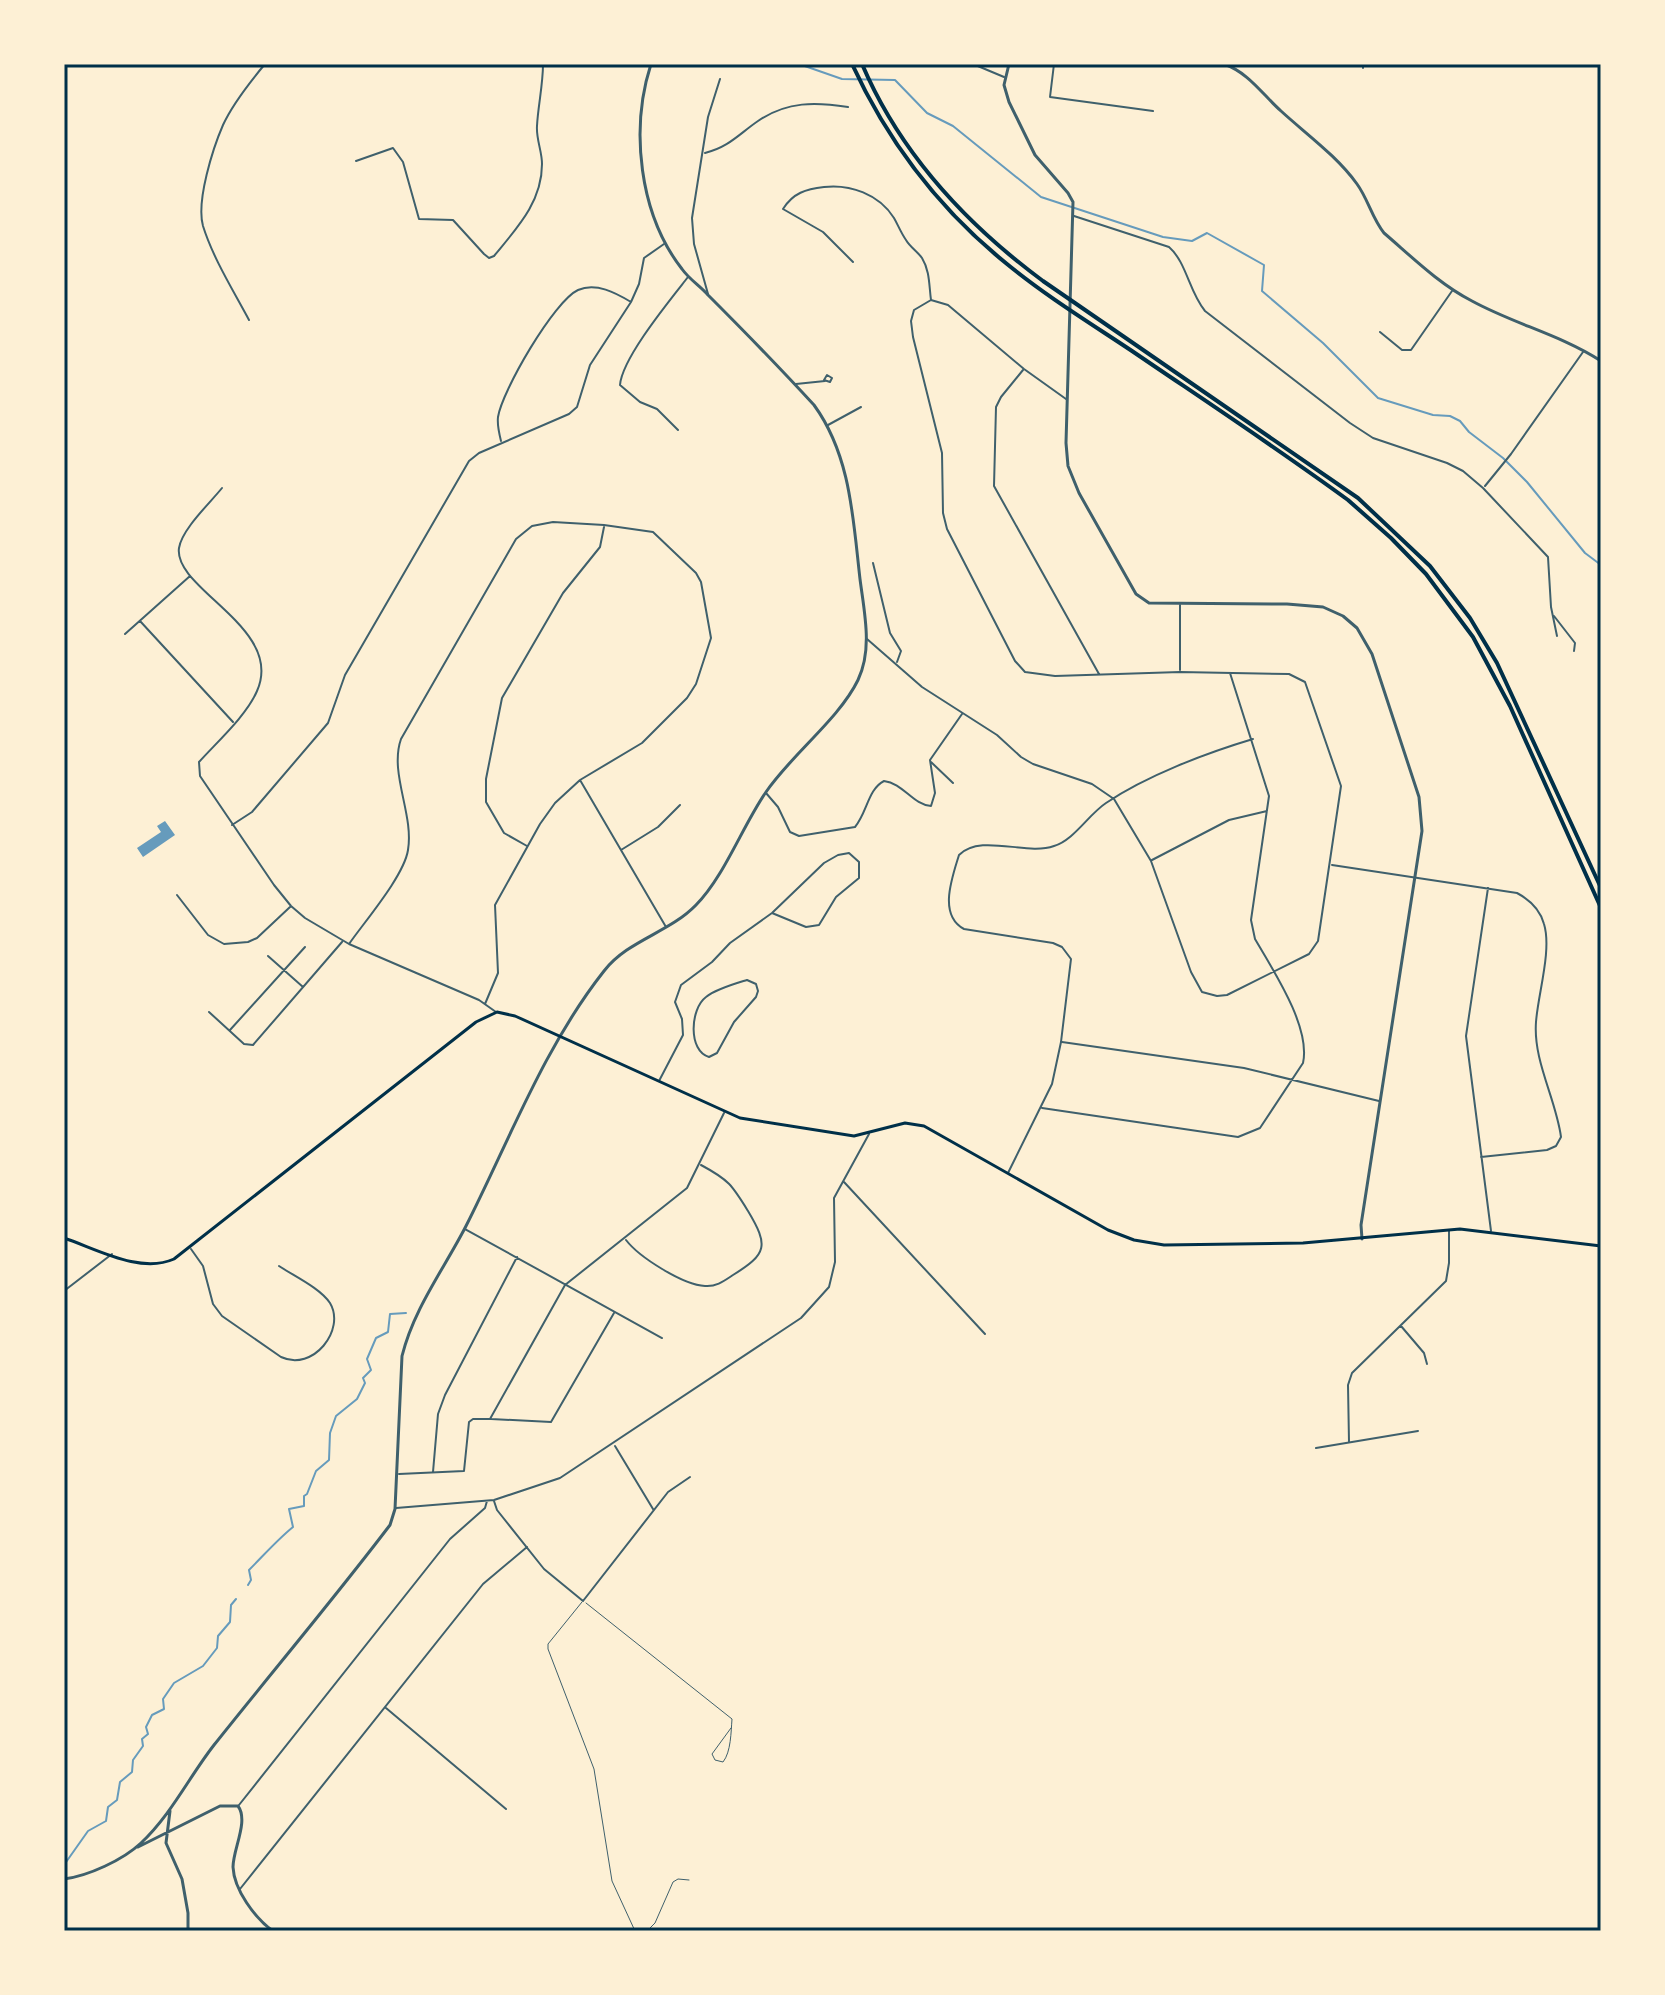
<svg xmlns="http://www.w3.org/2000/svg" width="1665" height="1995" font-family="'DejaVu Sans',sans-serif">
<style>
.water{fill:#669bbc}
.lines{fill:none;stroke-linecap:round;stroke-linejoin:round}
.stream{stroke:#669bbc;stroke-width:2}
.service{stroke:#3f606c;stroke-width:1}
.minor{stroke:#3f606c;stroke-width:2}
.tertiary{stroke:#3f606c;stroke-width:3}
.secondary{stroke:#003049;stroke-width:3}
.motorway{stroke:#003049;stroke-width:4}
.neatline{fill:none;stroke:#003049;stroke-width:3}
</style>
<rect width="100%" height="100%" fill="#fdf0d5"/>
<path class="water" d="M165,821L175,835L143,857L137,848L161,832L157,826Z"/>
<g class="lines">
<path class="stream" d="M799,64L842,79L895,80L927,113L953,126L1041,197L1163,237L1192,241L1207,233L1264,265L1262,291L1323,343L1378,398L1433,415L1450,416L1460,421L1469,432L1503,458L1527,482L1585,553L1601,565
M248,1585L251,1580L249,1570C264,1555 277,1540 293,1527L289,1509L304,1506V1496L307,1494L316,1471L329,1460L330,1433L336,1416L357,1399L365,1383L363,1378L371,1370L367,1359L376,1338L388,1332L390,1314L406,1313
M64,1865L88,1831L106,1821L108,1807L117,1800L120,1782L132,1772L133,1760L143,1746L142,1739L148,1734L146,1727L152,1715L164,1709L163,1699L174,1683L203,1666L217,1648L218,1636L230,1622L231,1605L236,1599"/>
<path class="service" d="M582,1602L548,1644V1649L594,1769L612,1881L635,1931
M586,1603L732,1719C731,1732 731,1752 723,1762L715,1760L712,1754L731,1728
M647,1931L655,1923L673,1882L678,1879L689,1880"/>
<path class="minor" d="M973,64L1004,77
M1054,64L1050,97L1153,111
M1363,68V64
M705,153C729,147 739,134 758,121C787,101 816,102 848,107
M356,161L393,148L403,162L419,219L453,220L484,254L489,258L494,256C517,228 542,202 542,164C542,151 536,139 537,126C538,106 543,85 543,64
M1074,216L1169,247C1187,263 1189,292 1205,311L1350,423L1373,438L1447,463L1463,471L1483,488L1548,557L1551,607L1557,636
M853,262L823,232L783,209C793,193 806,189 824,187C850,184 879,194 894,218C898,225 901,233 906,240C910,247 917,251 922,258C930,271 929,286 931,300
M708,294L694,244L692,218L708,117L720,79
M249,320C233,290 213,258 203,226C196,201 213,148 223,125C233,103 250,82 265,64
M1380,332L1402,350H1411L1452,291
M1023,370L1001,397L996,407L994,486L1099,674
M827,375L832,378L830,382L824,380Z
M796,384L825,381
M828,425L861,407
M678,430L657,409L640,402L620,385C622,358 670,300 688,277
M501,441C499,433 497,425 498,417C502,391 554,301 578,290C596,282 616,293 631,302
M1485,486L1511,454L1583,352
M222,488C210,503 182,529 179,548C173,589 285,628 257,691C247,715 217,742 199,762L200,776L274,885L291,906L305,918L349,944L479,1000L496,1012
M873,563L890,633L901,651L897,662
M1180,605V670
M1554,616L1575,643L1574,651
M140,621L233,722
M125,634L190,576
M867,639L922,687L997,735L1021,757L1033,764L1092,784L1114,799L1151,861L1191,972L1202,992L1217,996L1227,995L1309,954L1318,941L1341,786L1305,682L1289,674L1180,672L1055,676L1025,672L1015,661L947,529L943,513L942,453L913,337L911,321L914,310L931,300L948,305L1024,369L1066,399
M931,762L953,783
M580,780L666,927
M766,793L778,807L790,832L799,836L855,827C867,813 868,789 884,781C903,783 913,805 931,806L935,793L930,760L962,714
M232,825L252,812L328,723L345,675L469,461L479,453L569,414L577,407L590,365L631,302L639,284L644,258L664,244
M527,846L504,833L486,802V779L502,698L563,593L600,547L604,527
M621,850L658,827L680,805
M1152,860L1229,820L1267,811
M1332,865L1517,893C1530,900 1540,909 1544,924C1552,950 1538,994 1536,1022C1533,1061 1556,1099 1561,1137L1556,1146L1547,1150L1481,1157
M1488,888L1466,1036L1491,1231
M177,895L208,935L224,944L248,942L257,938L290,907
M349,944C365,921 404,876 408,850C414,814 389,773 401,739L516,539L532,526L553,522L604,525L653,532L696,573L701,582L711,638L696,684L687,698L642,743L580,780L555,803L540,824L495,905L498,973L485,1004
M268,956L303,987
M747,980L756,984L758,991L756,997L734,1022L717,1053L709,1057C688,1051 690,1009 706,997C716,989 734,984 747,980Z
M209,1012L244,1044L253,1045L342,942
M230,1030L305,947
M1062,1042L1244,1068L1379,1101
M659,1081L683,1035L682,1019L675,1002L681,985L712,962L730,943L772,913L824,863L838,855L849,853L859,862V878L836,897L819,925L806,927L772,913
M1042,1108L1238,1137L1260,1128L1303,1063C1311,1027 1273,970 1255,939L1251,920L1269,796L1230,673
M1008,1173L1052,1084L1061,1042L1071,959L1062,947L1053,943L964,929C938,915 952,878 959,855C981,833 1026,856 1054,846C1074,840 1088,815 1106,803C1146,776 1206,753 1253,739
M844,1182L985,1334
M465,1229L662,1338
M626,1240C639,1257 683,1285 705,1286C716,1287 724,1281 733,1275C767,1254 769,1246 748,1211C732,1185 729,1180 701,1165
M191,1249L203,1266L213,1304L222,1316L281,1357C313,1372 346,1330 330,1303C320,1288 294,1276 279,1266
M64,1291L112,1254
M1401,1326L1424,1353L1427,1364
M491,1419L551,1422L614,1313
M1349,1442L1348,1385L1352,1373L1446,1281L1449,1263V1230
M615,1446L653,1509
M1316,1448L1418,1431
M433,1472L438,1414L445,1395L517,1257
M399,1474L464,1471L469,1422L473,1419H490L565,1285L687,1188L724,1113
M494,1501L497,1510L544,1569L583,1601L668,1492L690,1477
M396,1508L494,1500L560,1478L801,1318L829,1287L835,1262L834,1198L869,1134
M386,1708L506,1809
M239,1805L450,1539L485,1508L487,1501
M240,1889L483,1584L527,1547"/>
<path class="tertiary" d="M1009,64L1004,85L1009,102L1035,155L1068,193L1073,202L1066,443L1068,466L1079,493L1136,594L1149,603L1287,604L1323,607L1343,616L1357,628L1372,654L1419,797L1422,831L1361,1225L1362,1239
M1224,64C1249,73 1262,94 1281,111C1306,134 1337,156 1357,184C1368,199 1372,218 1384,233C1412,257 1439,284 1472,301C1514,324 1561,335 1601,361
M170,1811L166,1843L182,1879L188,1913V1931
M138,1847L220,1806H238C249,1821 233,1849 233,1867C234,1890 255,1918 273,1931
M64,1879C88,1876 123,1860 141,1843C171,1815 189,1777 214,1745C272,1672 333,1600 390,1525L395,1509L402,1356C414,1308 444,1269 466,1226C509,1141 544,1047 604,971C628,940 669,933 696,905C724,877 743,825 766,792C792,754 839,719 858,680C873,649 864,611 860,579C853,519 851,456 814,405C780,368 744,331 708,295C700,286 689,279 682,269C639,214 630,129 651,64"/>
<path class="secondary" d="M64,1238C97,1249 140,1274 174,1259L476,1022L497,1012L515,1016L740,1118L854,1136L905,1123L924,1126L1108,1230L1134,1240L1164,1245L1303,1243L1460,1229L1601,1246"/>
<path class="motorway" d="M852,64C888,142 940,210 1007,264C1046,296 1090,323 1132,351C1204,400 1277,448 1348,500L1391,538L1426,574L1473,637L1510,706L1601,908
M862,64C900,153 966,224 1043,281L1358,498L1430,566L1470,618L1497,663L1601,888"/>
</g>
<rect width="1665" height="1995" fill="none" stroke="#fdf0d5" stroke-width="132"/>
<rect x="66" y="66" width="1533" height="1863" class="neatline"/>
</svg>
